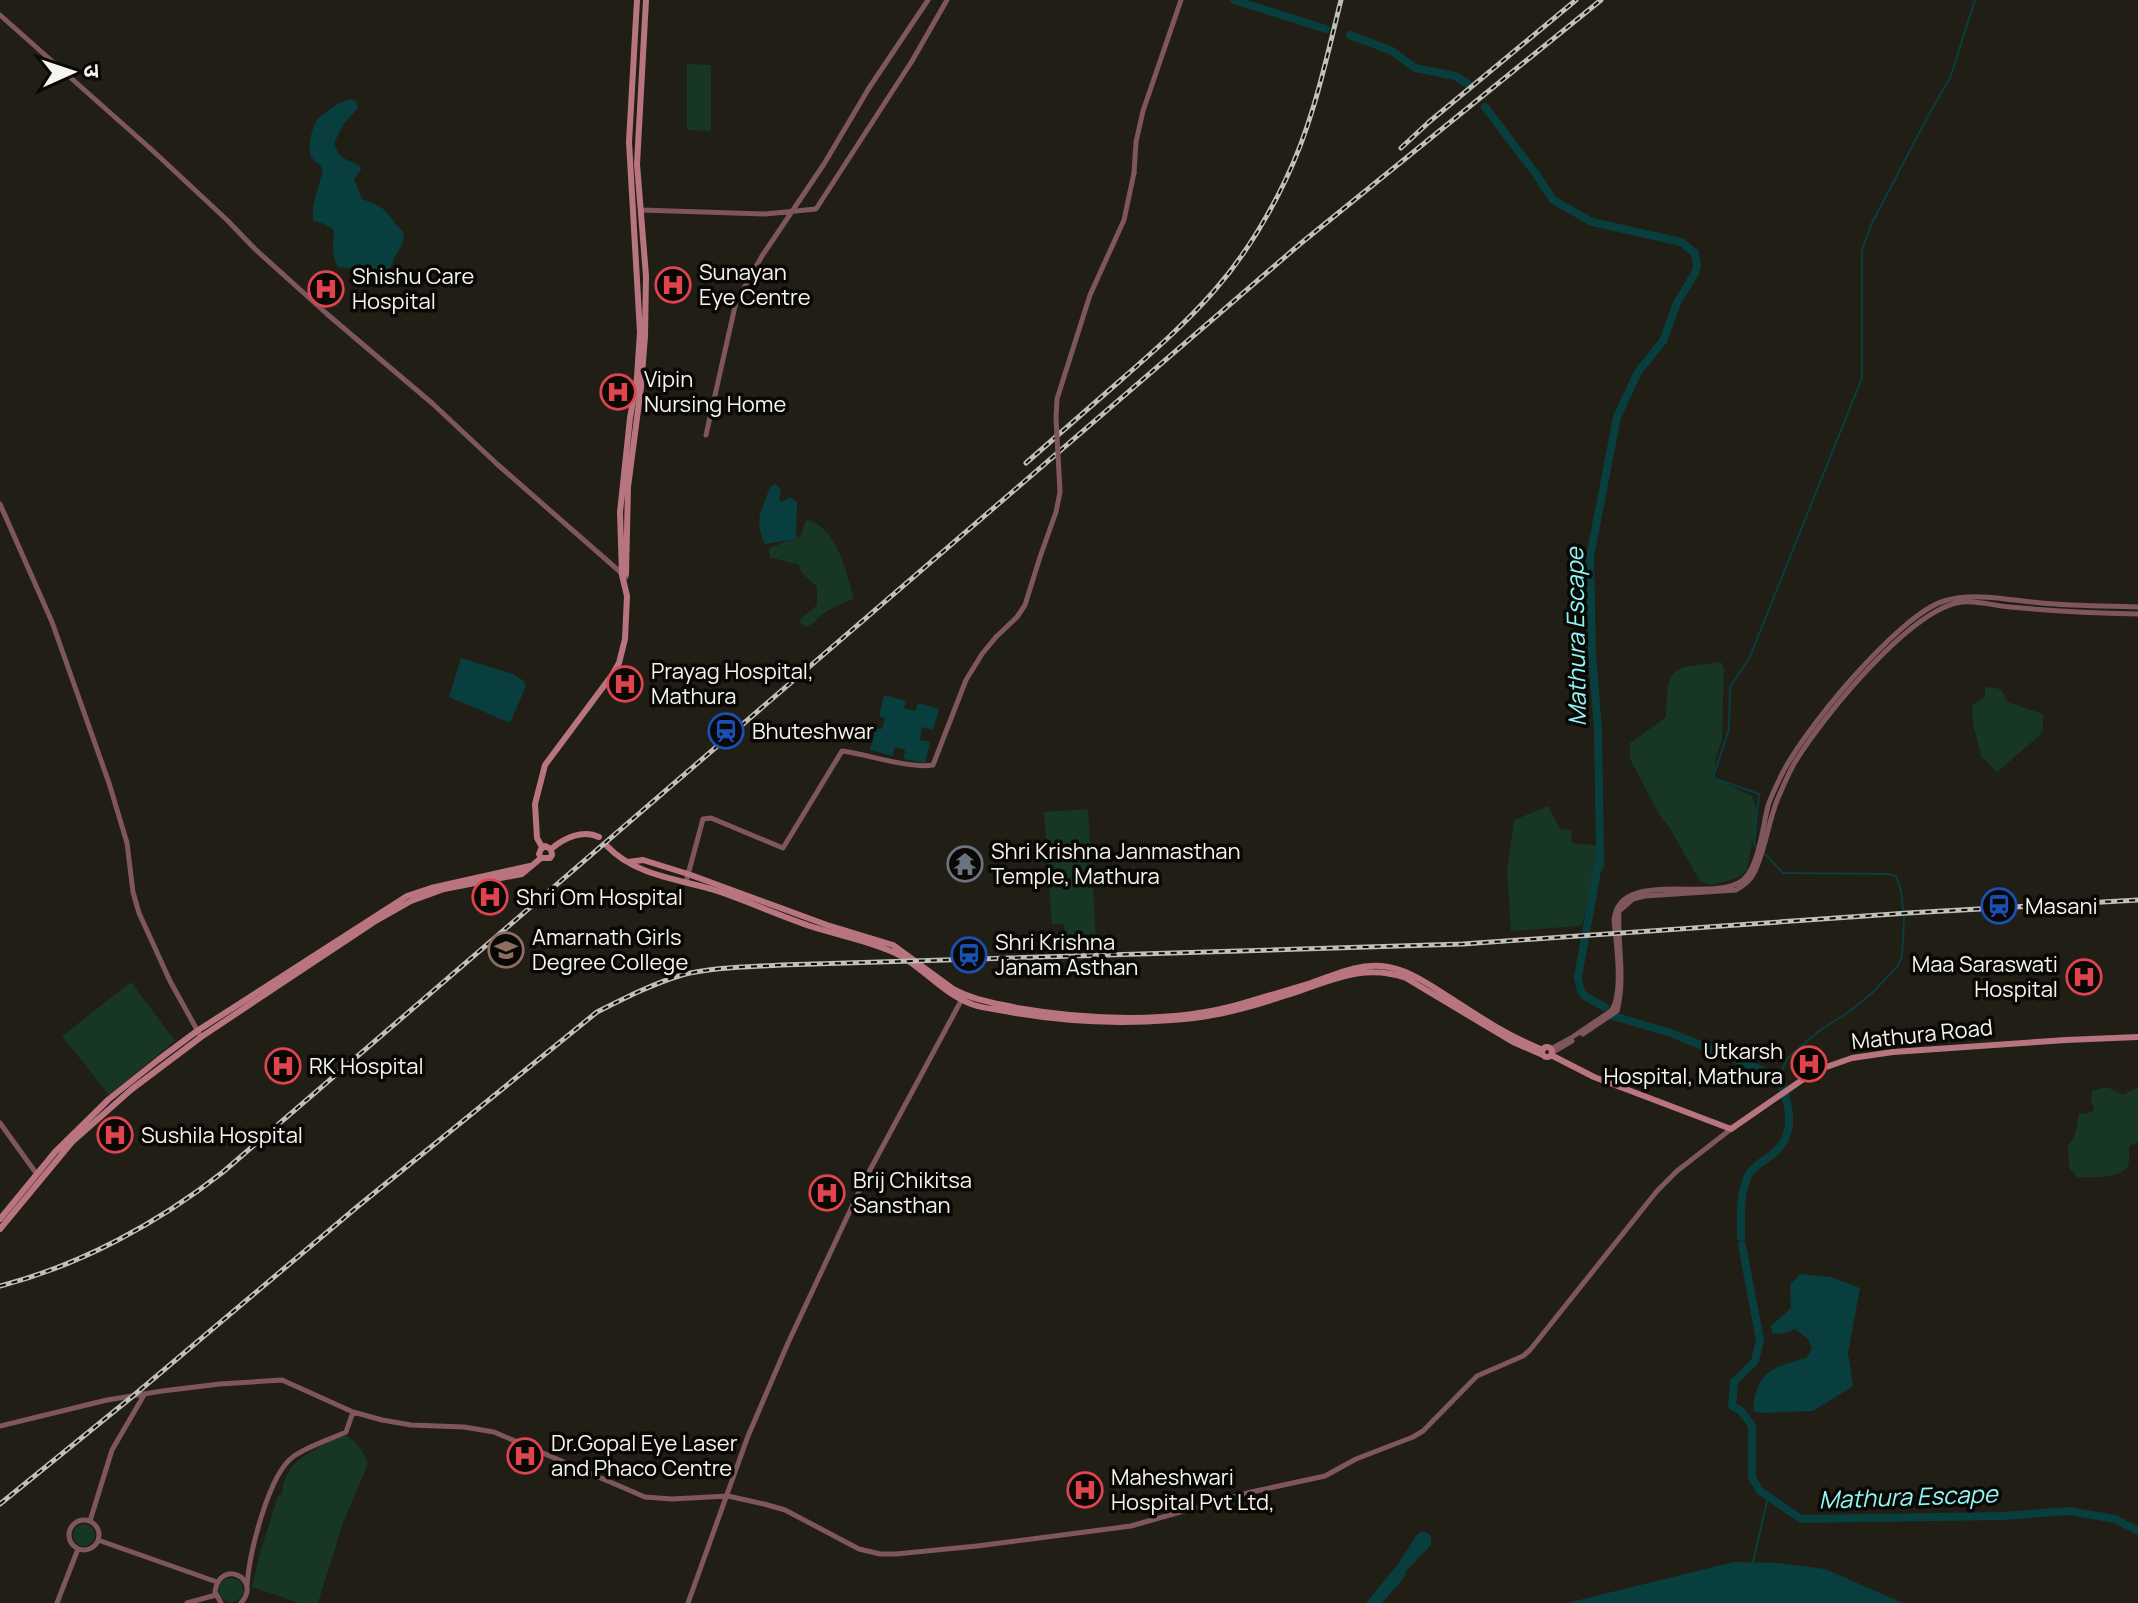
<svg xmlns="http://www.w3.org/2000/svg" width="2138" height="1603" font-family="Manrope,'Noto Sans Devanagari',sans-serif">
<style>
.green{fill:#173623}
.water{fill:#093e3e}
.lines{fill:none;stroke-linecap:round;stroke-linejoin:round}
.stream{stroke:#093e3e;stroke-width:2}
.river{stroke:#093e3e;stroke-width:8}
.tertiary{stroke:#7f565c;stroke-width:5}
.secondary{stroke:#b8757f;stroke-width:6}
.rail-casing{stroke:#c1bfb8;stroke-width:5}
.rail{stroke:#090805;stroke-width:2;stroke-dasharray:6;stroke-linecap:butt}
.tertiary-bridge{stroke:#7f565c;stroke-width:5}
.labels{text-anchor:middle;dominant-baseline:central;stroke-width:7;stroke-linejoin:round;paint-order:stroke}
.poi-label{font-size:22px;fill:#f6f4ee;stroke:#090805;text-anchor:start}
.street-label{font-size:22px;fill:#f6f4ee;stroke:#090805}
.water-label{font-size:24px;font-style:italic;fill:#91f6f6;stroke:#090805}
</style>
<rect width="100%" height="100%" fill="#201e15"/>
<path class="green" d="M687,64L711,65V131L687,130Z
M808,520C838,529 846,572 854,599C844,603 832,607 823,614C817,619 814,623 807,627L800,623L801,618L817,605V587L802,573L798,564C788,563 781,559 770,558L769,548L801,536L805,522Z
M1721,662L1724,669L1722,740L1716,757L1714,778L1752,796L1755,803L1757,817L1747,870L1738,878L1710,885L1700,881L1669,827L1660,816L1630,759V743L1666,717C1668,662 1671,669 1721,662Z
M1985,687C2001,688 2001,687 2007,702L2043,714V729L2040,735L1997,772L1981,756L1973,724L1972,705L1985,697Z
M1548,806L1560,829L1571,830L1572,843L1595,845L1604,849L1605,866L1591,887L1583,921L1580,926L1511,931L1507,870L1514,820Z
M1088,809L1096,938L1065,940L1064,924H1052L1044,812Z
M131,982L175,1041L109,1095L62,1036Z
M2107,1087L2123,1095L2138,1087V1142L2129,1146C2129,1152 2130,1160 2128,1166C2121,1179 2090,1177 2077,1177L2069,1168L2068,1145C2078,1136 2076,1125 2079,1113L2087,1114L2094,1110L2091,1099L2092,1091Z
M345,1435C355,1439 365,1453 368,1464L343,1523L318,1603H300L252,1587L259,1556L278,1496L282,1494C283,1460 318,1447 345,1435Z
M73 1535a11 11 0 1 1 22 0a11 11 0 1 1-22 0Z
M219 1590a12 12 0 1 1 24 0a12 12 0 1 1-24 0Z"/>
<path class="water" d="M350,99L356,101L358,108L343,125L334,143C340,161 346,158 360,166L361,170L354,179L362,199C372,203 382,206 388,214C394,220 395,226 403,231C405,242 401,246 396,255C393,260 391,267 388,273L338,267C331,254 333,244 334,230L322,223L313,221C311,204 319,187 323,170C320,163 314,162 311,156C307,148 312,125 318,119C326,111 339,102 350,99Z
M775,484L781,489L779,499L782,502L790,497L797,502L796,539L765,544C753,518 762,511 770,487Z
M461,658L513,674L524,681L526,686L510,723L449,697Z
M884,695L906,701L904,708L915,711L918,703L939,709L933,730L922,727L920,740L930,742L925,763L904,759L905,750L895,747L892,756L870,750L876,728L882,729L885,718L879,716Z
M1800,1274L1831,1277L1860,1288L1848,1353L1853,1386L1813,1411L1762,1413L1753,1411C1756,1371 1772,1368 1806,1358L1812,1349L1808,1339L1795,1329L1782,1334L1772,1333L1771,1326L1791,1308L1790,1285Z
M1421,1532H1427L1431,1537V1545L1406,1571L1404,1578L1382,1603H1366L1398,1564L1416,1536Z
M1734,1562L1778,1563L1825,1569L1903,1603H1567Z"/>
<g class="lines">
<path class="stream" d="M1757,849L1754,843L1759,794L1713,778L1729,729L1730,687L1749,659L1862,378V250L1872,223L1929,114L1950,78L1975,0
M1765,854L1783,873L1888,874L1896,876L1901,891L1904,919L1902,957L1897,967L1871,994L1846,1014L1820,1030L1787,1059L1779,1077
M1753,1562L1768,1497"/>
<path class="river" d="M1234,0L1326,29
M1350,35L1392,51L1415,68L1455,76L1468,84
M1485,107L1536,174L1553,200L1592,222L1681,242L1695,253L1697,266L1695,273L1677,303L1663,341L1638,372L1617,417L1590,557L1592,653L1598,730L1600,854L1578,977C1581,1000 1586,996 1605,1007
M1613,1016L1671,1033L1779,1077C1789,1103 1798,1133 1773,1154C1765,1160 1753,1166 1749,1174C1739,1193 1741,1216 1741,1237
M1742,1245L1760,1340L1755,1361L1734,1382L1732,1406L1741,1411L1752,1426V1478L1760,1491L1801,1519L2004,1516L2069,1511L2115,1519L2138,1531"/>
<path class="tertiary" d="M0,15L152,150L227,220L255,249L327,314L433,404L497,464L626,577
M1134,173L1136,142L1143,111L1181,0
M641,210L765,214L816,209L912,61L947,0
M706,435L736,302L762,256L824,164L869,88L928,0
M0,504L52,622L109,783L127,843L133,892L139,913L170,981L201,1037
M686,882L703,819L711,818L783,848L842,751C866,754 910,769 933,765L966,680L982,654L996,637
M1583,1034L1617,1011C1626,977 1617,944 1619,911L1633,899L1645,896L1736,890C1744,885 1750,881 1754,873C1765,852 1768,822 1778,798C1784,785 1789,771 1797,759C1823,717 1911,608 1962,602C1978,600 1994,606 2010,607C2052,611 2095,613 2138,614
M1551,1049L1571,1038L1611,1011C1624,994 1616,941 1614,920C1619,867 1713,904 1743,880C1759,867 1763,825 1768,806C1771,796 1776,787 1780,778C1800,734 1898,615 1944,601C1974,592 2009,600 2041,603C2073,606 2106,606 2138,607
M1553,1052L1572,1041
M0,1123L36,1173
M0,1426L107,1400L162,1391L220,1384L282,1380L353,1412L382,1420L411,1425L464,1427L494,1432L645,1497L672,1499L728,1496L764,1504L785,1510L859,1549L880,1554H896L977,1546L1131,1526L1251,1492L1325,1476L1356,1459L1413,1437L1423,1431L1477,1376L1523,1356L1530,1350L1657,1191L1677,1171L1731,1129
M69 1535a15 15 0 1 1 30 0a15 15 0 1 1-30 0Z
M90,1521L112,1450L144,1395
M98,1540L217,1582
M247,1586C249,1555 268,1474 294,1456C310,1445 329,1440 346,1432L353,1412
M57,1603L78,1549
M187,1603L216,1595
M221,1603L215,1592C219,1558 263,1578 241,1603
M688,1603L748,1436L788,1343L863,1183L962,999"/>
<path class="secondary" d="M626,574L628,487L641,387L645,336L646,276L637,164L646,0
M607,846C633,874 676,879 711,889C746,900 779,916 813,927C838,935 864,940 888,950C920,962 941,994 974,1005C986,1009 998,1009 1010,1012C1064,1022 1117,1024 1172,1020C1211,1018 1247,1008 1284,996C1327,983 1361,962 1406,978L1513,1042L1543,1055
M542,847L537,838L535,804L545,765L612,675L619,663L625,639L627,596L622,575L620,512L630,418L637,377L640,332L629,142L637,0
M551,849C564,838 583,829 599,837
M628,862L643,860L688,874L827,925L893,945L953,989C973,1000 995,1003 1017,1008C1086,1020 1173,1024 1241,1004C1264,997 1288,990 1311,983C1335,975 1356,964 1381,966C1408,968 1431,986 1452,999C1481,1018 1510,1037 1543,1050
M1542 1052a5 5 0 1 1 10 0a5 5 0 1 1-10 0Z
M1551,1055L1594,1077L1731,1129L1815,1071L1852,1058L1893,1052L2066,1040L2138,1037
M0,1219L55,1152L109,1099L158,1060L197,1031L407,896L431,888L530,866
M0,1229L72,1142L132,1089L201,1037L374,922L411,901L444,889L522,874L541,858H550L552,855L551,849L545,846L541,849L539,854L541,858"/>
<defs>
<path id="rail" d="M1401,148L1429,122L1576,0
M1026,463C1058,435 1090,407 1122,379C1154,351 1186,323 1214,291C1243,258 1267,219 1286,179C1313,123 1326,60 1341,0
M0,1286C81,1265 158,1223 223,1172L1300,244L1601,0
M0,1504L133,1396L357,1207L597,1012C625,998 652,984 682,975C714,967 748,967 781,965L1463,944L1908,913L2138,900"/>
</defs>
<use href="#rail" class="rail-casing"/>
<use href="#rail" class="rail"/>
<path class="tertiary-bridge" d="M996,637L1017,617L1025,605L1040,557L1056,512L1060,492L1056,418L1057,399L1090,295L1124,220L1134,173"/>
</g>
<defs>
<symbol id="hospital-ring" viewBox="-11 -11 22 22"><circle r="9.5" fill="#090805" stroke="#e0444e" stroke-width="1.5"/><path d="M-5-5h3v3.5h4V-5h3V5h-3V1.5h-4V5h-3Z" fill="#e0444e"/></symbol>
<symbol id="station-ring" viewBox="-11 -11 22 22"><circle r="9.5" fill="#090805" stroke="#1a4fb4" stroke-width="1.5"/><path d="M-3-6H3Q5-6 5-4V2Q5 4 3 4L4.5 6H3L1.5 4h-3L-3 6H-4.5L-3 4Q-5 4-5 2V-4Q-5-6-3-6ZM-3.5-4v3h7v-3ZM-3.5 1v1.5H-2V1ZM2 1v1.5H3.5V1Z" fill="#1a4fb4"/></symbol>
<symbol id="temple-ring" viewBox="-11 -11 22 22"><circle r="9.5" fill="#090805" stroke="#6b7280" stroke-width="1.5"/><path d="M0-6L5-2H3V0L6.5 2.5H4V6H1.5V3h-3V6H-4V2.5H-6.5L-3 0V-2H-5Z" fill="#6b7280"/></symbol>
<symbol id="university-ring" viewBox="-11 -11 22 22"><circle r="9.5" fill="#090805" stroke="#8d6e63" stroke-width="1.5"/><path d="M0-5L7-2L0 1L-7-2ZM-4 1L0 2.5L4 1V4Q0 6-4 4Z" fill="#8d6e63"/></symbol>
</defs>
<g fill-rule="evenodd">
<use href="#hospital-ring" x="653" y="265" width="40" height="40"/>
<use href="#hospital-ring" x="306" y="269" width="40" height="40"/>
<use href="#hospital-ring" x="598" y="372" width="40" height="40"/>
<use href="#hospital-ring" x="605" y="664" width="40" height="40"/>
<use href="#station-ring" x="706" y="711" width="40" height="40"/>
<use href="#temple-ring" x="945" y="844" width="40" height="40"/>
<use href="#hospital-ring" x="470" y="877" width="40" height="40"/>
<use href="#station-ring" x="1979" y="886" width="40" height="40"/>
<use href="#university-ring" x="486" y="930" width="40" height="40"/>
<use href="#station-ring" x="949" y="935" width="40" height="40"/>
<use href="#hospital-ring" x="2064" y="957" width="40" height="40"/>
<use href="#hospital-ring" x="1789" y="1044" width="40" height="40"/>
<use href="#hospital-ring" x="263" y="1046" width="40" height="40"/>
<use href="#hospital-ring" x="95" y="1115" width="40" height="40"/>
<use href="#hospital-ring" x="807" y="1173" width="40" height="40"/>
<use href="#hospital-ring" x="505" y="1436" width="40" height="40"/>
<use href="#hospital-ring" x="1065" y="1470" width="40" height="40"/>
</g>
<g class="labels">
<g class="poi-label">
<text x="699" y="272">Sunayan<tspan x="699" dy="25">Eye Centre</tspan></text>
<text x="352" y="276">Shishu Care<tspan x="352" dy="25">Hospital</tspan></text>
<text x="644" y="379">Vipin<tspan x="644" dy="25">Nursing Home</tspan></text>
<text x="651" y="671">Prayag Hospital,<tspan x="651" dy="25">Mathura</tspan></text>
<text x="752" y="731">Bhuteshwar</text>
<text x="991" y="851">Shri Krishna Janmasthan<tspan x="991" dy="25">Temple, Mathura</tspan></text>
<text x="516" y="897">Shri Om Hospital</text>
<text x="2025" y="906">Masani</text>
<text x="532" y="937">Amarnath Girls<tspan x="532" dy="25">Degree College</tspan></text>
<text x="995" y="942">Shri Krishna<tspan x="995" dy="25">Janam Asthan</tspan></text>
<text x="2058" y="964" text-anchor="end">Maa Saraswati<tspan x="2058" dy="25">Hospital</tspan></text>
<text x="1783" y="1051" text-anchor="end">Utkarsh<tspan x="1783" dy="25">Hospital, Mathura</tspan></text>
<text x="309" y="1066">RK Hospital</text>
<text x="141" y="1135">Sushila Hospital</text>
<text x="853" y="1180">Brij Chikitsa<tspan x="853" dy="25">Sansthan</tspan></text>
<text x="551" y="1443">Dr.Gopal Eye Laser<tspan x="551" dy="25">and Phaco Centre</tspan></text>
<text x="1111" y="1477">Maheshwari<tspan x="1111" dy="25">Hospital Pvt Ltd,</tspan></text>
</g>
<g class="street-label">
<text transform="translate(1922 1034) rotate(-6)">Mathura Road</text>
</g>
<g class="water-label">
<text transform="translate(1575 637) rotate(-91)">Mathura Escape</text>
<text transform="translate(1908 1496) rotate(-2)">Mathura Escape</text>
</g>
</g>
<g transform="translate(72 72) rotate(87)" stroke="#090805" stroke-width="6" paint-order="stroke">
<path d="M0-6L14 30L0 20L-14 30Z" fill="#f6f4ee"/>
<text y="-12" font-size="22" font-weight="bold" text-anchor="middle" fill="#f6f4ee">उ</text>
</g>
</svg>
